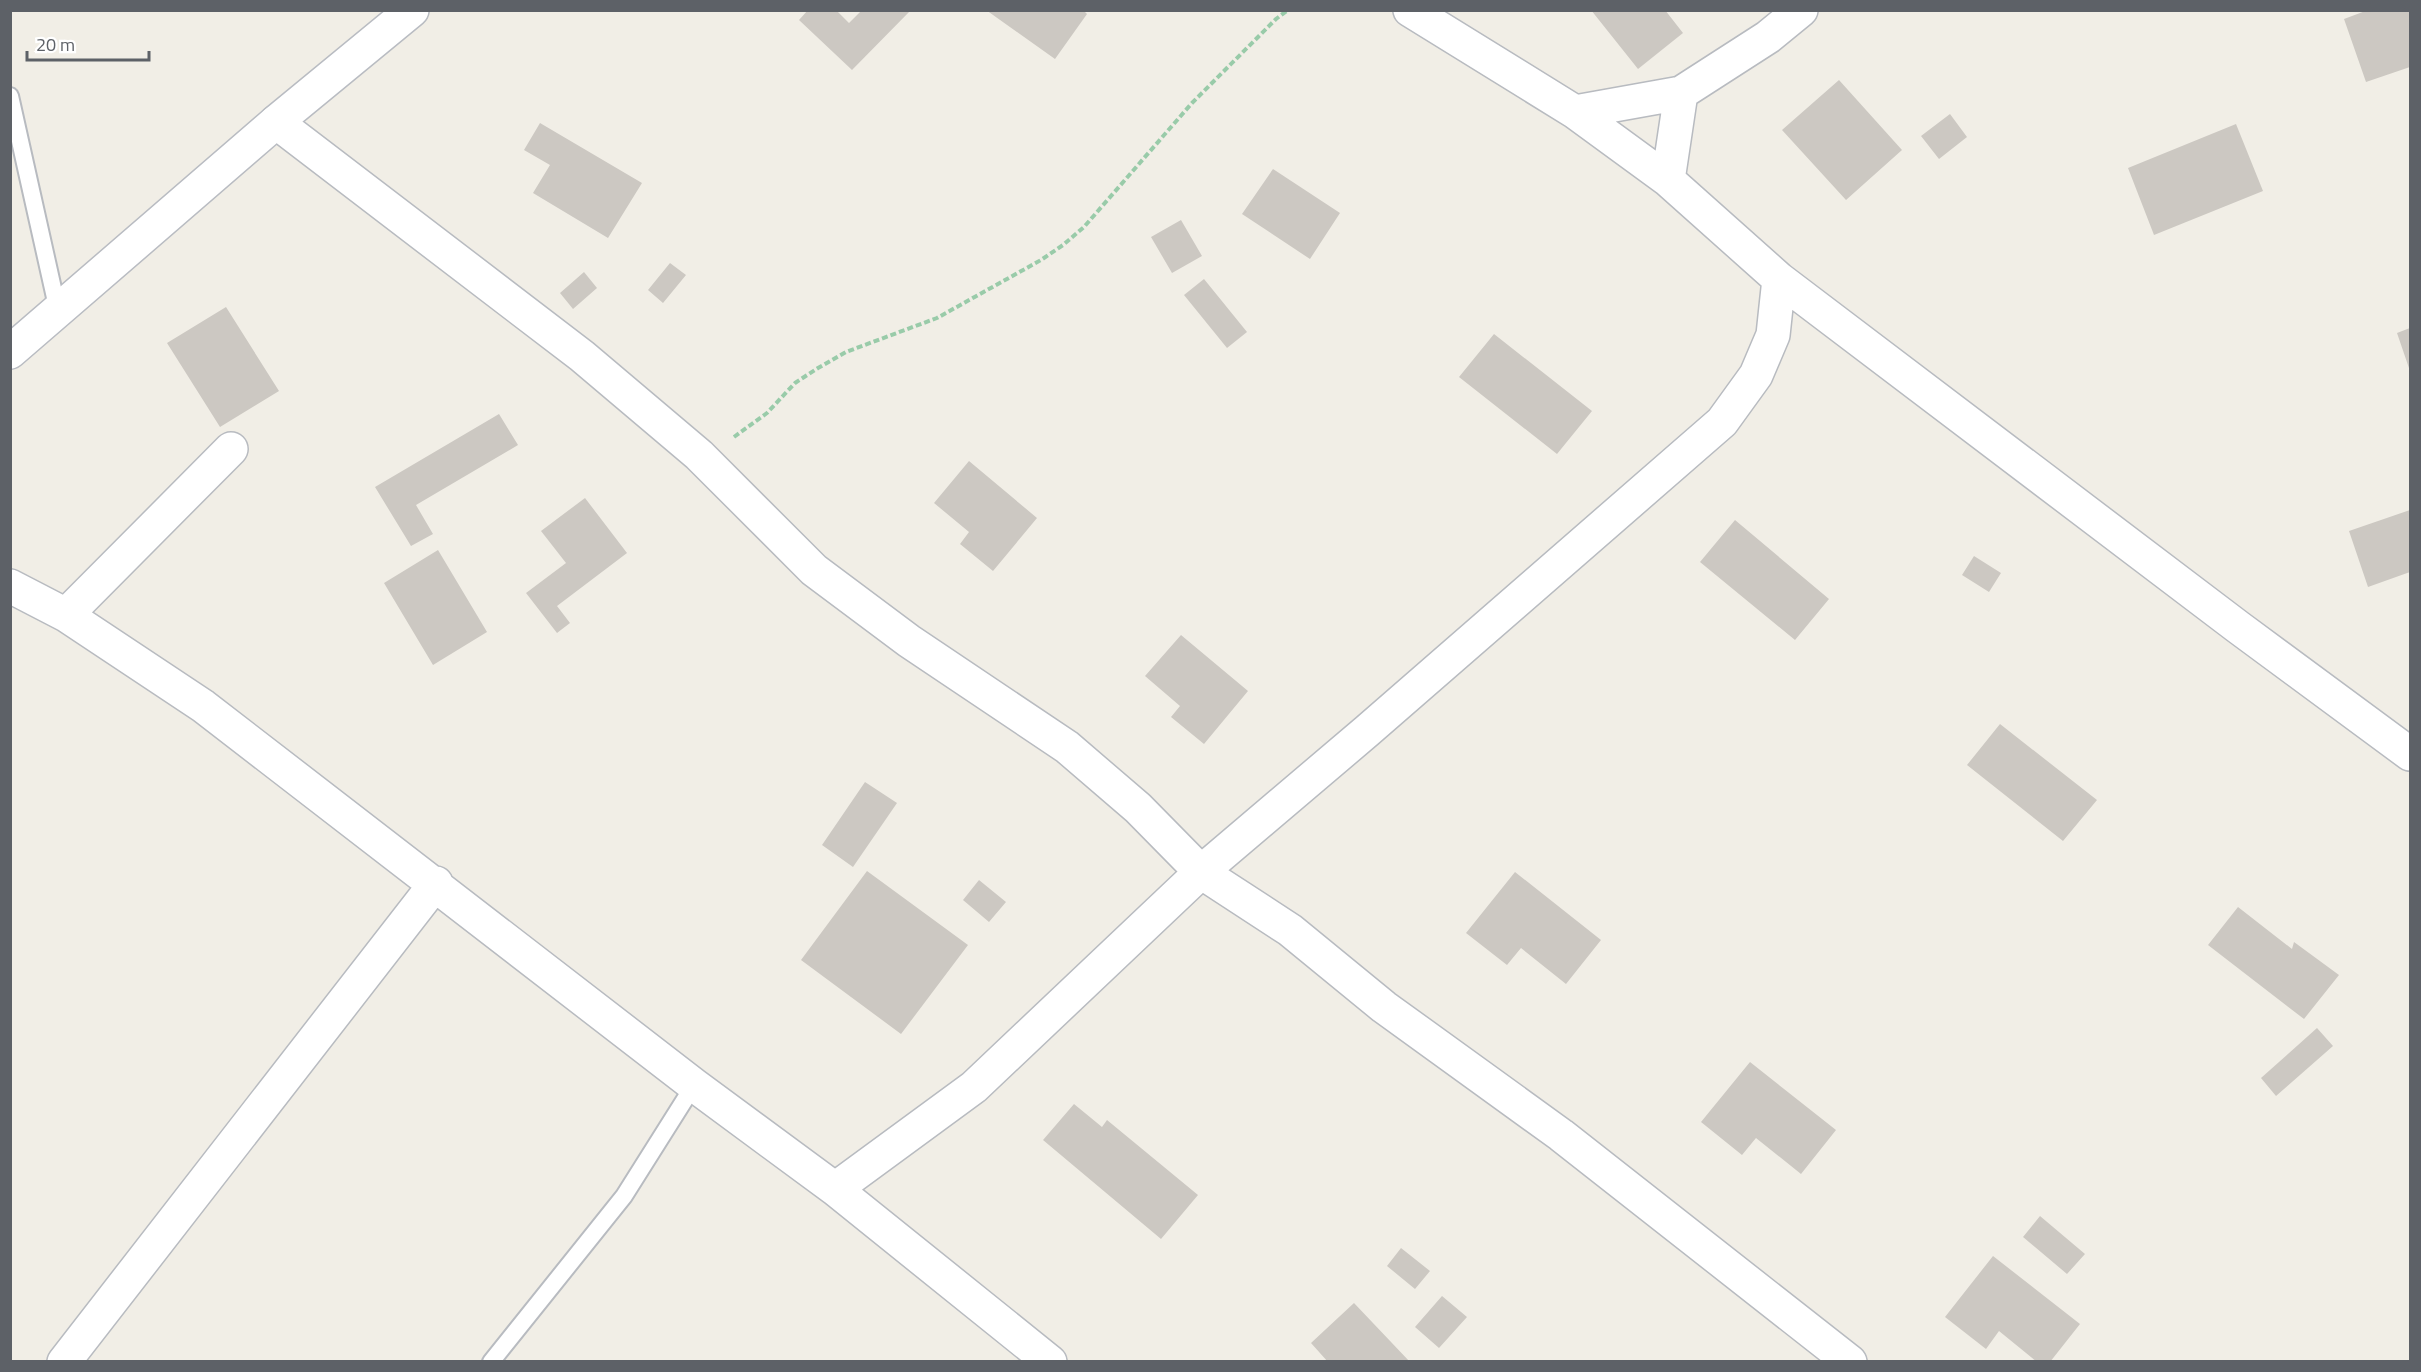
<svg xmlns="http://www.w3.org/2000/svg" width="2421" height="1372" font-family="'Titillium Web',sans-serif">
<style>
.building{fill:#ccc8c2}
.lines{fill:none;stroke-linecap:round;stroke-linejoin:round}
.lane-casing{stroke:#b8bbc0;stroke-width:20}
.street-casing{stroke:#b8bbc0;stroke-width:36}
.secondary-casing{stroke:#b9bcc2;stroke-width:36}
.path{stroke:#99cba9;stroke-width:4;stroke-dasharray:6 3;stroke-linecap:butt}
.lane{stroke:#fff;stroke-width:16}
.street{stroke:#fff;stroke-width:33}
.secondary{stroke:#fff;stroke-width:33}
</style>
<rect width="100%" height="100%" fill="#f1eee6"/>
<path class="building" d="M808,10H836L849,23L862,10H911L852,70L799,20Z
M986,10H1083L1087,14L1055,59Z
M1591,10H1665L1683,33L1638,69Z
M2368,10H2410V67L2366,82L2344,19Z
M1839,80L1902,150L1846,200L1782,130Z
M1950,114L1967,137L1939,159L1921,136Z
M540,123L642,183L608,238L533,193L550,165L524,150Z
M2236,124L2263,191L2154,235L2128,168Z
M1273,169L1340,213L1310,259L1242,214Z
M1181,220L1202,256L1172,273L1151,237Z
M670,263L686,275L663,303L648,290Z
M584,272L597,288L573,309L560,293Z
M1204,279L1247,332L1227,348L1184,295Z
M226,307L279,391L220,427L167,343Z
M2410,328V371L2397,333Z
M1494,334L1592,411L1557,454L1459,377Z
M499,414L518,445L416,505L433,534L411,546L375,487Z
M969,461L1037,518L993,571L960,544L969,532L934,503Z
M585,498L627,553L557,606L570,623L557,633L526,593L566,563L541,531Z
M2410,510V572L2368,587L2349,531Z
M1735,520L1829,599L1795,640L1700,562Z
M438,550L487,632L433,665L384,583Z
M1974,556L2001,573L1989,592L1962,575Z
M1181,635L1248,691L1204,744L1171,717L1180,706L1145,676Z
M2000,724L2097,800L2063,841L1967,765Z
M865,782L897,803L853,867L822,845Z
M867,871L968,945L901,1034L801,960Z
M1515,872L1601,940L1566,984L1521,948L1507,965L1466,933Z
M979,880L1006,902L989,922L963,900Z
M2238,907L2292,949L2294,942L2339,975L2304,1019L2208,945Z
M2317,1028L2333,1046L2276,1096L2261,1078Z
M1750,1062L1836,1130L1801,1174L1756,1138L1742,1155L1701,1122Z
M1074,1104L1102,1127L1107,1120L1198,1195L1161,1239L1043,1140Z
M2040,1216L2085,1254L2067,1274L2023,1237Z
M1401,1248L1430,1271L1415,1289L1387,1266Z
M1993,1256L2080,1324L2050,1362H2037L1999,1331L1986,1349L1945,1317Z
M1442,1296L1467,1317L1439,1348L1415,1327Z
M1354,1303L1410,1362H1328L1311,1343Z"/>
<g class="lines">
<defs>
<path id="lane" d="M10,96L58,311
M491,1362L624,1196L694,1085"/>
<path id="street" d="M1410,10L1575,112L1668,180L1779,279L2238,627L2410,754
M1575,112L1681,93L1768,37L1801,10
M276,122L582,356L699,455L814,570L909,641L1067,747L1138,808L1201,872L1290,930L1384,1007L1561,1135L1850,1362
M1668,180L1681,93
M10,586L66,615L203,706L694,1085L835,1189L1050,1362
M66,615L231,449
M835,1189L974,1087L1201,872L1367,731L1722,422L1756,375L1773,335L1779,279
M64,1362L436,883"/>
<path id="secondary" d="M10,352L276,122L412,10"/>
</defs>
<use href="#lane" class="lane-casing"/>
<use href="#street" class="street-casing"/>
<use href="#secondary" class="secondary-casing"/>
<path class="path" d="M734,437L767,413L795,383L818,368L846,352L937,318L1041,260L1063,245L1084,227L1192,103L1276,19L1288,10"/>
<use href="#lane" class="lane"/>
<use href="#street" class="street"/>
<use href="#secondary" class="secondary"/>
</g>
<rect width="2421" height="1372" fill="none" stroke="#5d6167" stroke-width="24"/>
<path d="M27 51v9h122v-9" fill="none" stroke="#5d6167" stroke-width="3"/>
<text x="36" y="51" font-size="18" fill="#5d6167" stroke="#ffffff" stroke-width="4.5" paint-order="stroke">20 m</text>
</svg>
